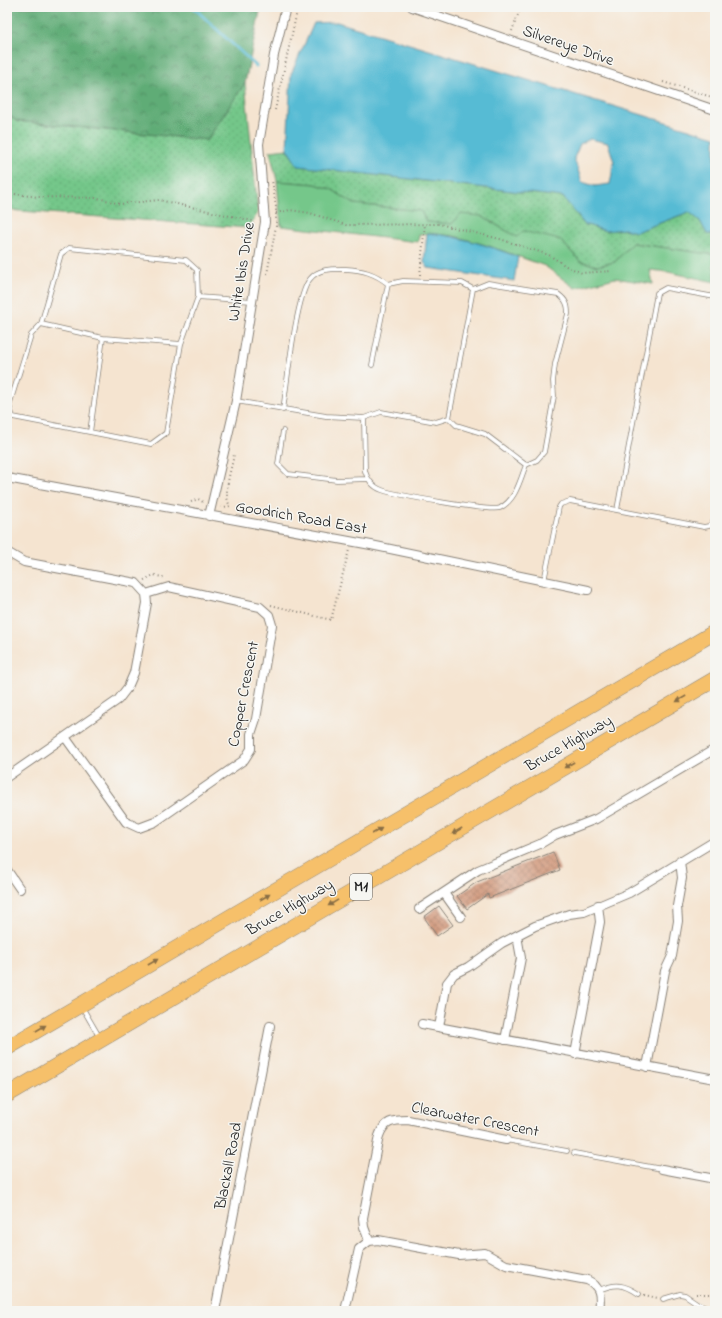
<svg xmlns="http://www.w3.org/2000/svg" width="722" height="1318" font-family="'Indie Flower',sans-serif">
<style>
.grass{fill:url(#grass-dots);stroke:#487253}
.forest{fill:url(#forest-crowns);stroke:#3e6449}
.park{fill:#74c78a;stroke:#487253}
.water{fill:#56bbd4;stroke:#396c78;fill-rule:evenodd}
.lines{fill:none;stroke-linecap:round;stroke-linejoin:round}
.stream{stroke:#56bbd4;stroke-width:3}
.building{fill:url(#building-cross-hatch)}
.lane-casing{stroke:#888076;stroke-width:5.5}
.street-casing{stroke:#888076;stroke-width:10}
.highway-casing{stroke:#888076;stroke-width:16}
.path{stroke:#888076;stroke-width:2;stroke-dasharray:1 3;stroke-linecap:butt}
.lane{stroke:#fff;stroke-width:4}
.street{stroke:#fff;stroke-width:8}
.highway{stroke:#f6c06b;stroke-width:15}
.oneway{fill:#896e44}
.labels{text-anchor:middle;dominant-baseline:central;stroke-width:3;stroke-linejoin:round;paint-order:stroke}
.shield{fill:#f6f6f2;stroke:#5d5d5c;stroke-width:1}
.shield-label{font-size:15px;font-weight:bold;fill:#1c1c1c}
.street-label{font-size:16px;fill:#1c1c1c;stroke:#f6f6f2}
</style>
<defs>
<pattern id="grass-dots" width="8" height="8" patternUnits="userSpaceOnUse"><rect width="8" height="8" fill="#74c78a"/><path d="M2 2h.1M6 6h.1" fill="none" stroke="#64aa76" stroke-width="1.8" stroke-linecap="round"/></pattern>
<pattern id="forest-crowns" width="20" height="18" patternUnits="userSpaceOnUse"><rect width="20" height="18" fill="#5fac76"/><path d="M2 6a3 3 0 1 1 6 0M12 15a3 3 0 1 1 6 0" fill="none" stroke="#4e8b60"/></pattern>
<pattern id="building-cross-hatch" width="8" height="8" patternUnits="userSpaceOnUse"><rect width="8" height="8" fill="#d1977a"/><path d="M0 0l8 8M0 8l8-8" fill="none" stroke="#a97a63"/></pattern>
</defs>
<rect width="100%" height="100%" fill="#f6f6f2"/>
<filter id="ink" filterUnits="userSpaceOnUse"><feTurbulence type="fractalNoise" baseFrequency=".025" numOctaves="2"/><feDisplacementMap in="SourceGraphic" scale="8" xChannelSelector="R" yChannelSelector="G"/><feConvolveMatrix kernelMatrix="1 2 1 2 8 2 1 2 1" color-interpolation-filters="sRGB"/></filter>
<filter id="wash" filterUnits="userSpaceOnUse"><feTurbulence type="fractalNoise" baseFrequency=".012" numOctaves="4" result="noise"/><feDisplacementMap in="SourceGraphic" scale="16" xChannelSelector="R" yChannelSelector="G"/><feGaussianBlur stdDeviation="0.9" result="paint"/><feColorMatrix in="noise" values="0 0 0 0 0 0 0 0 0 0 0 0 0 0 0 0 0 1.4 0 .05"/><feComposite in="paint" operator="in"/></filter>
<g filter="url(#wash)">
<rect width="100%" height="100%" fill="#f5e4d0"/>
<path class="grass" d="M245,83L258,213L248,228L7,210V113L16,121L207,140Z
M287,149L298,166L563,197L584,224L606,231L624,229L636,232L689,212L700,221L707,234L715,235V255L632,243L615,262L597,266L580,261L560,240L517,237L481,216L453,224L426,222L421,211L354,204L331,189L315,184L277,181L270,151Z"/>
<path class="forest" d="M7,7H261L245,83L207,140L16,121L7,113Z"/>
<path class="park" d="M277,181L315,184L331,189L354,204L421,211L426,222L452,224L460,214L481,216L517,237L523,231L560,240L580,261L597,266L615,262L632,243L715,255L713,267L715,268V282L668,272L650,270L653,284L615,278L575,288L545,266L489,246L454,236L427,233L419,235L418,242L281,226Z"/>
<path class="water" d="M337,22L715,137V235L707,234L700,221L689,212L636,232L624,229L606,231L584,224L563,197L298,166L287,149L291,74L314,23ZM590,139L608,143L614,162L610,184L595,186L582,182L574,158L580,144Z
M427,233C459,236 487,245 518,257L514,281L428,268L424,262Z"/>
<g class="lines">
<path class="stream" d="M193,7L256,66"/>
</g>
<g id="blocks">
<path class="building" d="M553,852L560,870L489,898L488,894L467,909L457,896L477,882Z
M439,906L453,925L437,936L424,917Z"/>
</g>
</g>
<g filter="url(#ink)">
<use href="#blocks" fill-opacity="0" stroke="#888076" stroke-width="1"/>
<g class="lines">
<defs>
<path id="lane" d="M69,248L186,260L197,270L198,297L181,344L166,433L151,444L13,417L9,406L31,335L41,324L61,254Z
M388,284L403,281L462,283L473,289L488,283L558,294C566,300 568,304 568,314L555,364L553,381L554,396L544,452L537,460L526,465
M198,297L252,301
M41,324L103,338L181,344
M236,401L326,416L364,418L381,412L436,422L449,418L456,425L485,434L526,465C520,480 516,500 500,508C491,512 396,495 382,490C373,487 367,479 365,471L364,418
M283,410C287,384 296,295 310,279C319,268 332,269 346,269C362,270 375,273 388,284L372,365
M449,418L473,289
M283,431L278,464L288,474L337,480L367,479
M90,432L103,338
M617,510L657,293L666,288L715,297
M544,581L559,507L561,504L570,501L704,527L709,526L715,520
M82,1007L100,1038
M506,1140L567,1151
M574,1153L662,1169
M599,1290C616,1283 624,1284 639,1294
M663,1299L680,1294L685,1295L697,1303L715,1311"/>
<path id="street" d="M412,7L715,110
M7,478L371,545L588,590
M209,516L236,401L265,222L259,144L274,55L286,7
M7,552L24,562L136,583L146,594
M65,737L126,822L139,828L155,822L244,760L251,749V734L256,719L272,625L269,615L260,607L169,587L146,594
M7,777L118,700L128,687L134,673L147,603L146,594
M7,870L20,889
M444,893L461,917
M419,909L478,870L540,844L555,835L596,819L715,749
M422,1024L715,1079
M439,1027L447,983L454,974L468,967L502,943L535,926L569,914L584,912L629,893L715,841
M505,1040L521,958L517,936
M575,1054L600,922L598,905
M647,1067L665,971L672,956L678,921L677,906L682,878L680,861
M662,1169L715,1179
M369,1241L364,1227L363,1218L379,1136C384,1121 393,1120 408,1120L506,1140
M215,1311L270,1026
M345,1311L359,1249L369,1241L378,1240L459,1255L485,1253L506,1265L587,1280C601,1286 601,1297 599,1311"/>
<path id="highway" d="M7,1048L715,632
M7,1095L715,679"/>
</defs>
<use href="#lane" class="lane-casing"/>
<use href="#street" class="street-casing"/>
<use href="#highway" class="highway-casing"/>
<path class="path" d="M512,31L521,7
M663,82L715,98
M275,110L298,7
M7,193L38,197L98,198L120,204L159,200L253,221V234
M276,213L290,210L310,213L346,225L439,224L500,239L549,255L566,266L582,273L612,271
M267,274L276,226V207L272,180
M420,275L425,224
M191,502L198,499L203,502
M221,506L227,507L230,506C222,493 232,468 234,454
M144,580L154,575L166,578
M271,605L331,620L349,550
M696,1294H715
M644,1295L658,1298"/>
<use href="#lane" class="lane"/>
<use href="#street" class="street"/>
<use href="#highway" class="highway"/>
</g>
<defs><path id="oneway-solid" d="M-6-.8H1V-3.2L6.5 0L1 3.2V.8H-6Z"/></defs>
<g class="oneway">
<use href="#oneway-solid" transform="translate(681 699) rotate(150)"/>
<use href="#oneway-solid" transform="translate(569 765) rotate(150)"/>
<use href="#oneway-solid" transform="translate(377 831) rotate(-30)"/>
<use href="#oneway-solid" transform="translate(457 831) rotate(150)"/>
<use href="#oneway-solid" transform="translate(265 897) rotate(-30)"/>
<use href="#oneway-solid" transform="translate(333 903) rotate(149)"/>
<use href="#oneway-solid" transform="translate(153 962) rotate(-30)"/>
<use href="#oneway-solid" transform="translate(41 1028) rotate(-30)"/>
</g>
</g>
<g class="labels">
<rect class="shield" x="350" y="874" width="22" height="26" rx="3"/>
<g class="shield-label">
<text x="361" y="887">M1</text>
</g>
<g class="street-label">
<text transform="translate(568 46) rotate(19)">Silvereye Drive</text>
<text transform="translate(242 272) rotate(-81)">White Ibis Drive</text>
<text transform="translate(301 518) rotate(10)">Goodrich Road East</text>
<text transform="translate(244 694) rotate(-79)">Copper Crescent</text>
<text transform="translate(569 744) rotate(-30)">Bruce Highway</text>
<text transform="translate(290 908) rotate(-30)">Bruce Highway</text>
<text transform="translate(475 1120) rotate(11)">Clearwater Crescent</text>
<text transform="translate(229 1166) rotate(-79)">Blackall Road</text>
</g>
</g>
<rect width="722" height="1318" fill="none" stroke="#f6f6f2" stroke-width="24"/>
</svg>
